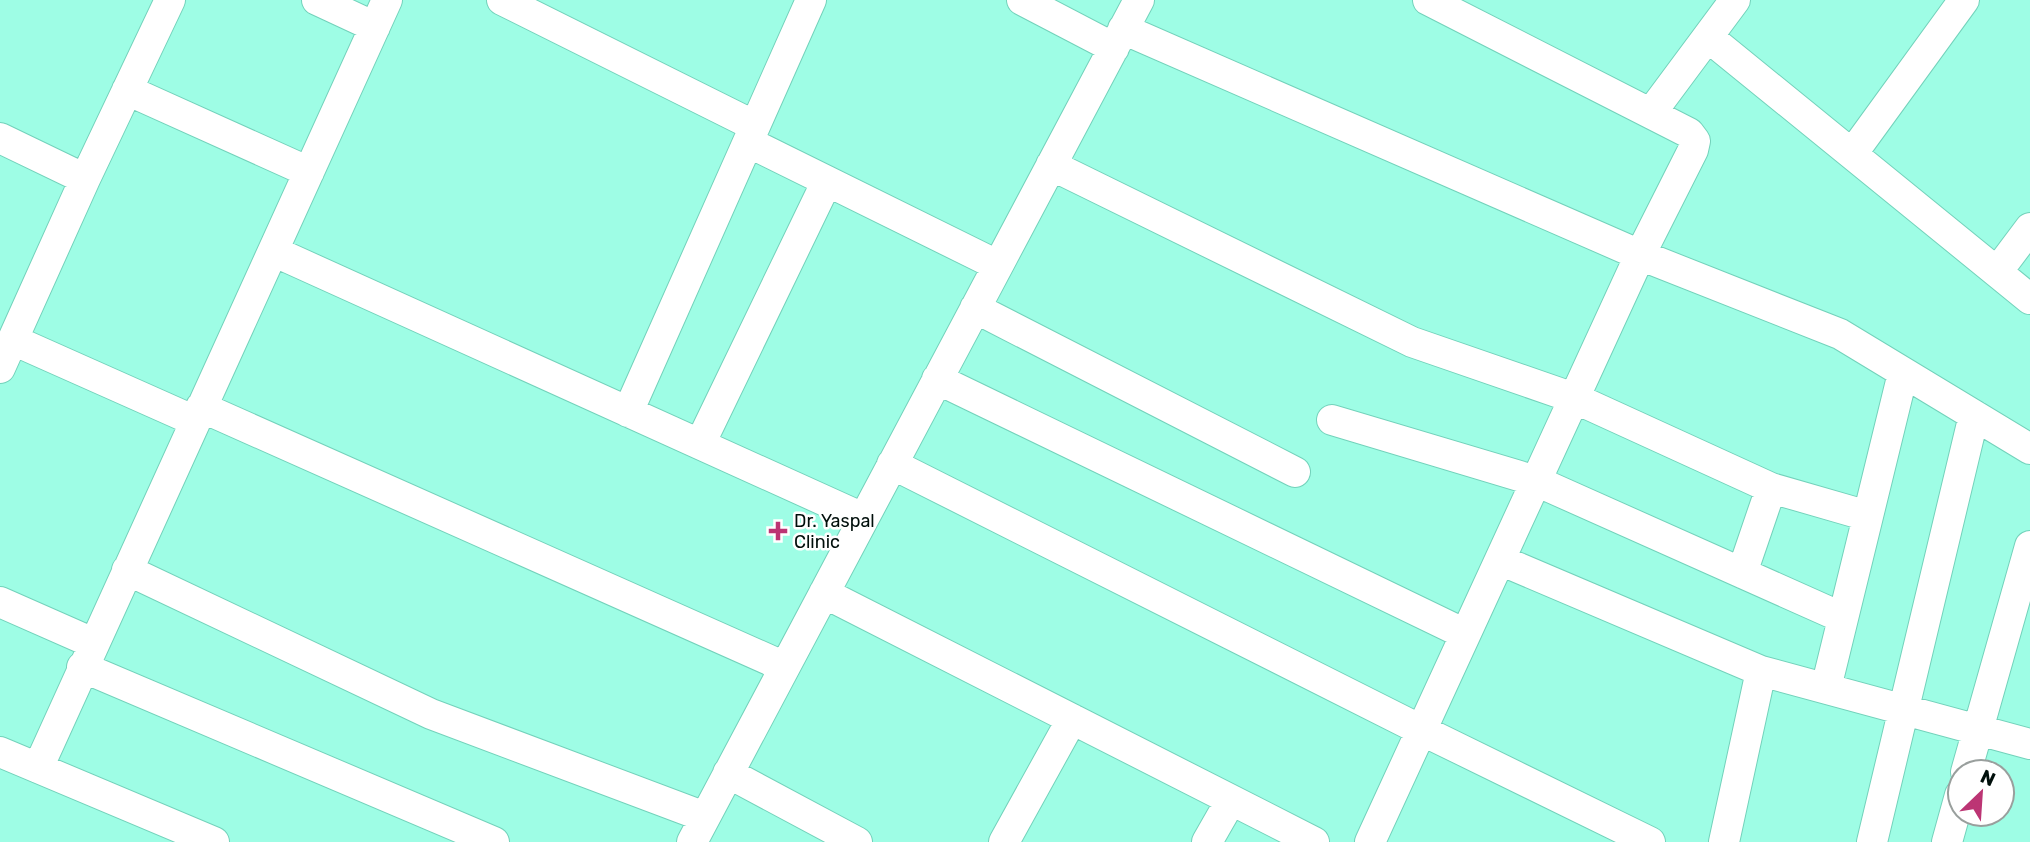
<svg xmlns="http://www.w3.org/2000/svg" width="2030" height="842" font-family="Rubik,sans-serif">
<style>
.lines{fill:none;stroke-linecap:round;stroke-linejoin:round}
.street-casing{stroke:#73d2bb;stroke-width:32}
.street{stroke:#fff;stroke-width:30}
.poi-dot{fill:#bc3574;stroke:#fff;stroke-width:2.5}
.labels{text-anchor:middle;dominant-baseline:central;stroke-width:5;stroke-linejoin:round;paint-order:stroke}
.poi-label{font-size:18px;fill:#000f0b;stroke:#fff;text-anchor:start}
</style>
<rect width="100%" height="100%" fill="#9efde5"/>
<g class="lines">
<defs>
<path id="street" d="M317,0L375,27
M502,0L755,126
M1022,0L1114,48
M1123,29L1640,255L1840,334L2030,449
M1708,37L2030,299
M127,90L309,172
M1651,113L1735,0
M0,138L85,179
M748,142L997,265
M1852,154L1964,0
M1051,165L1412,342L1574,398L1771,488L1868,516
M273,251L863,518
M1997,272L2030,228
M975,308L1295,472
M13,340L195,421
M0,368L85,179L170,0
M937,379L1465,634
M201,407L785,667
M628,412L811,0
M1332,420L1536,481L1843,618
M700,444L827,181
M892,464L1421,730L1650,842
M1500,560L1761,671L2030,744
M127,570L431,714L705,817
M1742,573L1771,488
M824,593L1314,842
M0,602L93,643
M82,667L494,842
M1826,688L1903,373
M0,752L214,842
M38,768L387,0
M1966,772L2030,546
M728,773L857,842
M692,842L1139,0
M1004,842L1072,719
M1207,842L1231,800
M1370,842L1640,255L1693,150L1695,141L1689,133L1428,0
M1724,842L1761,671
M1872,842L1974,415
M1947,842L1960,795"/>
</defs>
<use href="#street" class="street-casing"/>
<use href="#street" class="street"/>
</g>
<path class="poi-dot" d="M774.5 520.5h7v7h7v7h-7v7h-7v-7h-7v-7h7z"/>
<g class="labels">
<g class="poi-label">
<text x="794" y="521">Dr. Yaspal<tspan x="794" dy="21">Clinic</tspan></text>
</g>
</g>
<g transform="translate(1981 793) rotate(25)"><circle r="33" fill="#ffffff" stroke="#999f9d" stroke-width="2"/>
<path d="M0-5L12 26L0 18L-12 26Z" fill="#bc3574"/>
<text y="-10" font-size="19" font-weight="bold" text-anchor="middle" fill="#000f0b">N</text>
</g>
</svg>
